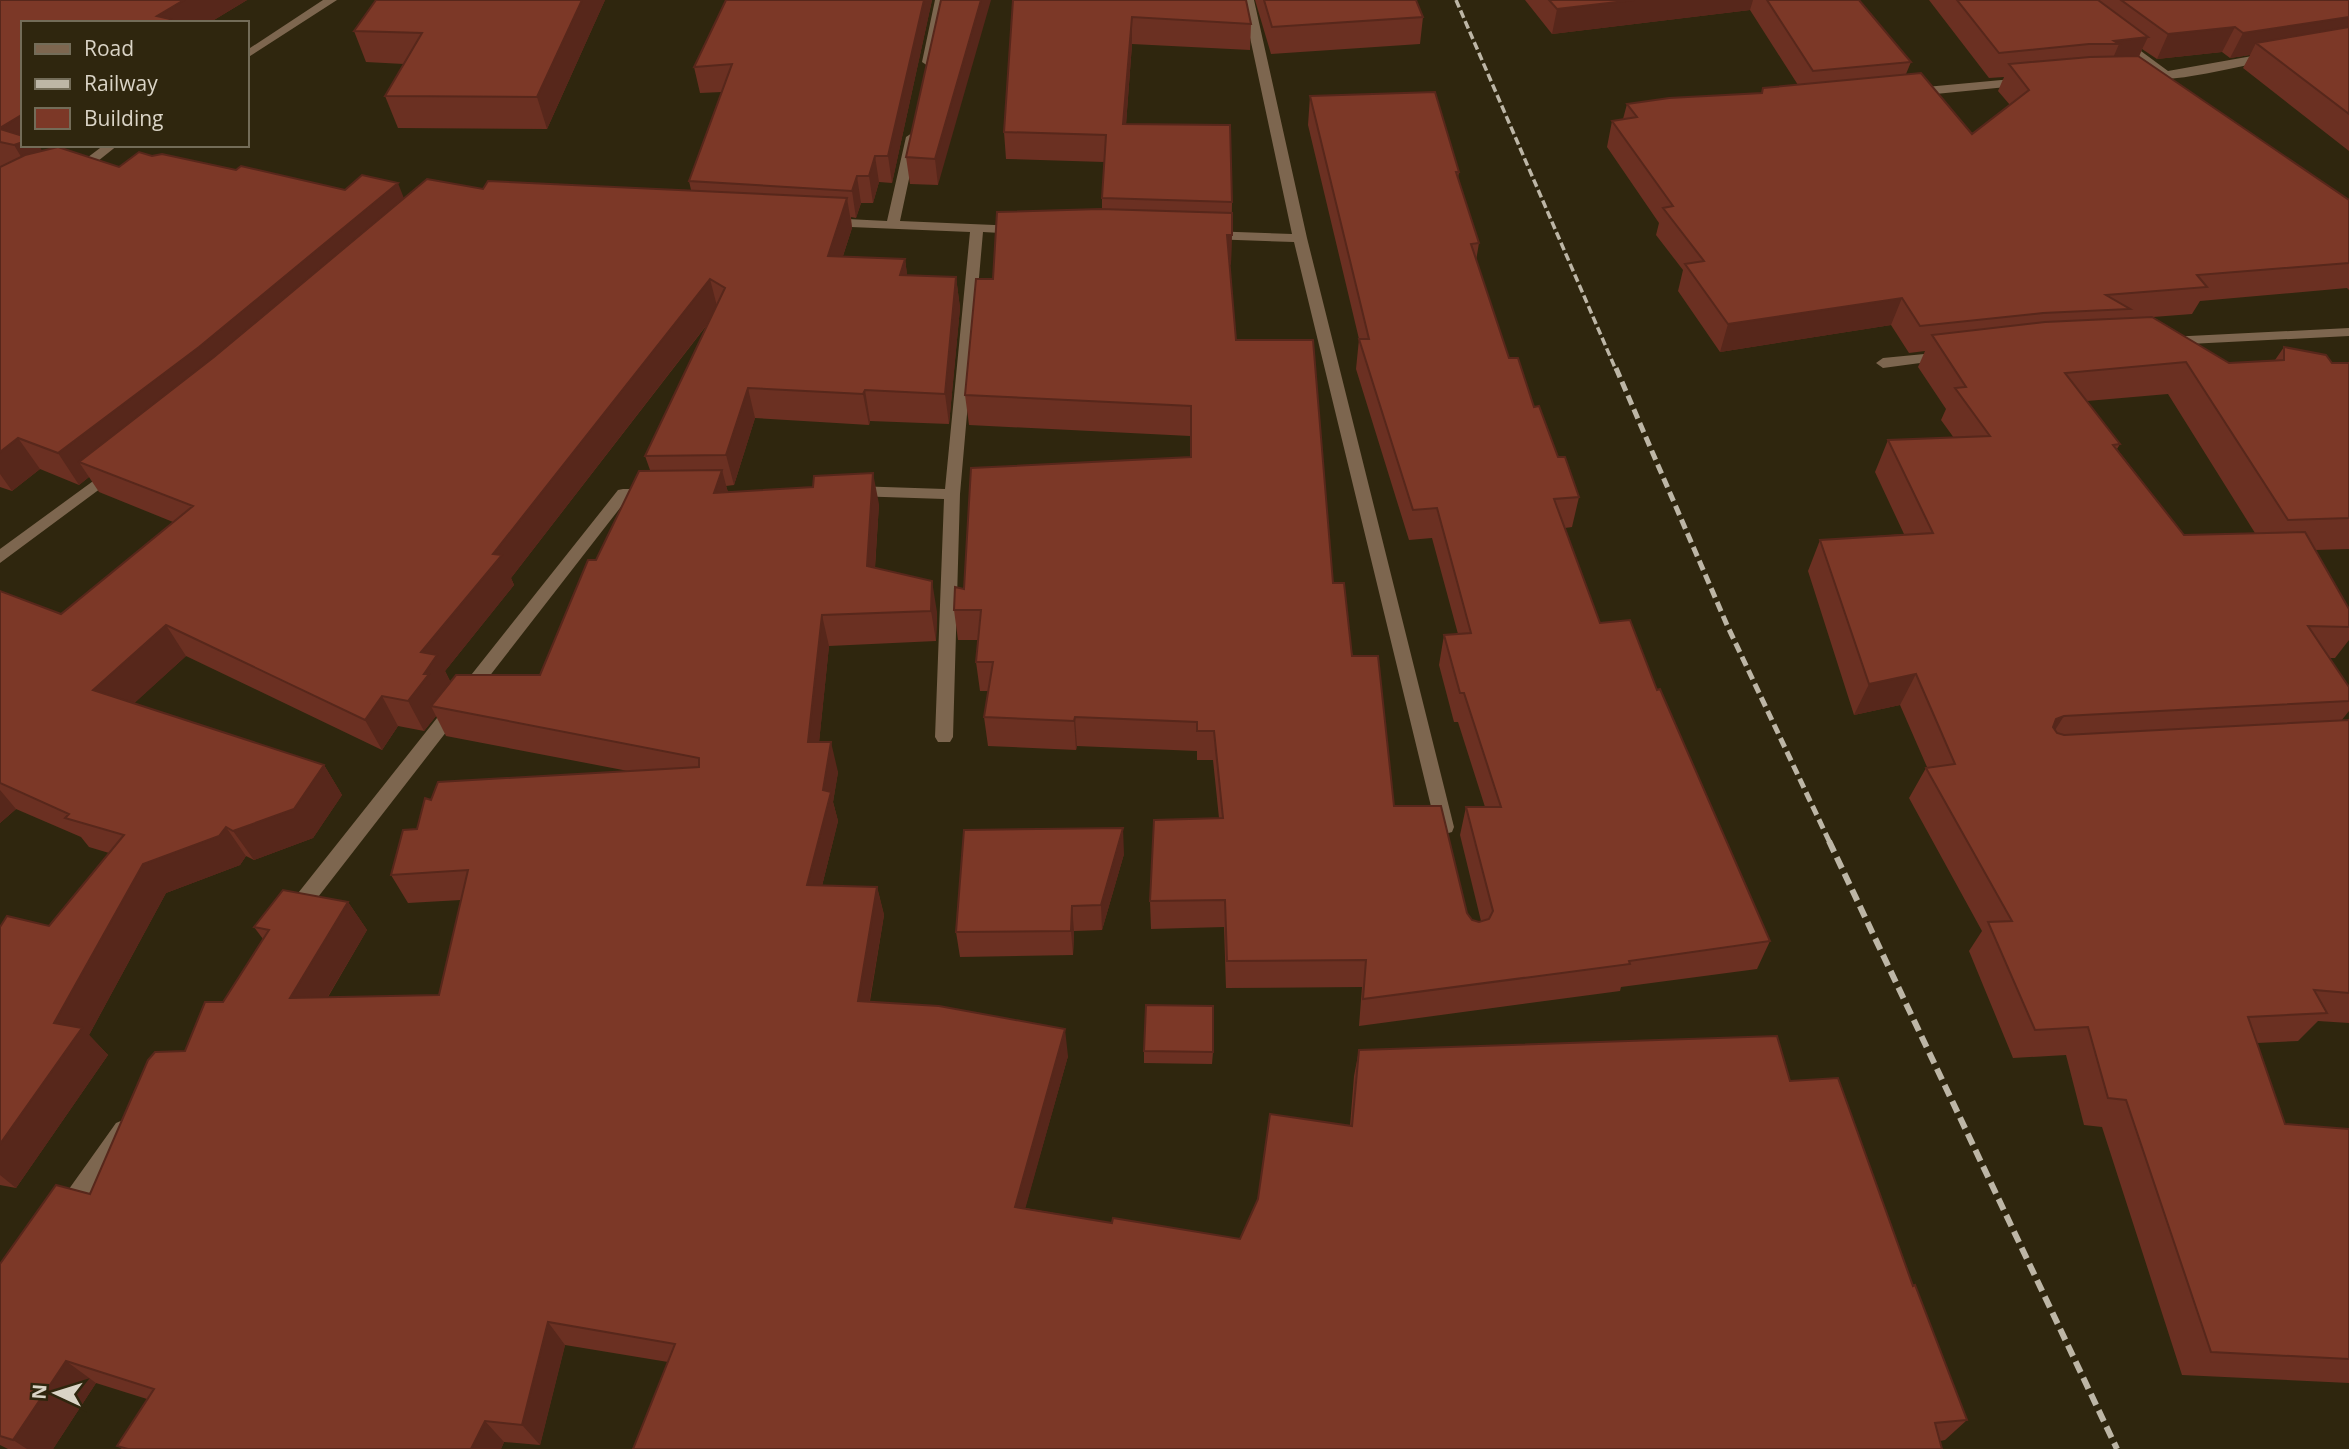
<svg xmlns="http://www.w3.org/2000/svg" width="2349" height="1449" font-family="'Open Sans',sans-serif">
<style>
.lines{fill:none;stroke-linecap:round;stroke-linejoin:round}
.minor{fill:#7d664f;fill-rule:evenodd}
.rail-far2{stroke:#bdb6a6;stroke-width:3.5;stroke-dasharray:8 3.5;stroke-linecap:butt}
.rail-far1{stroke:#bdb6a6;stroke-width:5;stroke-dasharray:10 5;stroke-linecap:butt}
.rail{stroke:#bdb6a6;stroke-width:6;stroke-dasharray:12 6;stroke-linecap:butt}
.wall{fill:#6b3022;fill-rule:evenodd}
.shaded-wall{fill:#57271b}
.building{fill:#7c3827;stroke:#57271b;stroke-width:2}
</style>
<rect width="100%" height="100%" fill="#2f260e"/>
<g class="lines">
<path class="minor" d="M323,0H337L247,58V50Z
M935,0H947L934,62L928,66L922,62Z
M1242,0H1254L1307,238L1454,827L1452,832L1445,834L1438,832L1436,827L1294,242L1209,239L1202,235L1209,231L1292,234Z
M2118,40H2126L2168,71L2269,53L2275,57L2269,61C2233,67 2174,84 2141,78V72L2153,71L2118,44Z
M2023,78L2027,79V85L1915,96L1909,92L1915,88Z
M912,133L918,137L900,221L1020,226L1027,230L1020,234L983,232L960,494L953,737L950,742H938L935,737L944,499L854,496L846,491L854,486L945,489L970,232L827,226L820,222L827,218L887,221L906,137Z
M104,145H118L83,173H75V167Z
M2349,328V336L2169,345L2162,341L2169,337Z
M1945,352L1952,356L1950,359L1883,368L1876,363L1883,358Z
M111,468L119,473L116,477L0,563V549Z
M623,489H651L659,494L651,499H627L301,919L294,921L287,919L284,913L287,907L618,490Z
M123,1120L130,1123L134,1130L130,1137L75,1217L67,1220L59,1217L56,1210L59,1203L116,1123Z"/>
<path class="rail-far2" d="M1456,0L1616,370"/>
<path class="rail-far1" d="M1616,368L1727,625L1830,843"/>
<path class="rail" d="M1829,841L2117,1449"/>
</g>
<path class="wall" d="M0,0H247L209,23H23L38,146L41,151L119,167L152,156L345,190L404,199L483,189L691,190L689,181L722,92L700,93L694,67L726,0H932L892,183L879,182L873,203H861L856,218L851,217L852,228L843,256L905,259L907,275L956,277L960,308L949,424L870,421L869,425L755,418L734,485L726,486L728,492L879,504L875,568L937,612L936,641L829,646L819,742L838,772L833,802L838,821L822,886L877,887L884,915L870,1001L1068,1056L1025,1208L1112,1223L1240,1239L1350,1126L1354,1076L1359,1050L1790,1081L1913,1286L1967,1420L1945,1440L1940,1441L668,1362L565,1345L540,1445L504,1442L501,1449H122L117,1446L147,1399L96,1383L53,1449H8L0,1445V1264L90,1194L185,1051L223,1002L263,939L254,927L348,902L367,930L328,997L439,995L461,900L408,903L391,875L417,829L431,800L628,771L446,736L436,716L424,731L398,726L382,750L186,656L134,703L324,765L342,795L313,838L254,860L246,856L240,865L166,893L89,1035L108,1055L16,1188L0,1185V927L49,926L109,853L89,847L81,837L16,809L0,823V591L61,614L173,522L99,492L89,477L79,485L40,469L12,491L0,487ZM710,321L645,456L650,470L596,560L540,675L450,681L445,671L514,585L511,578Z
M605,0L547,129L398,128L385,96L404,64L366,62L354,31Z
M941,0L938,185L910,184L906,157Z
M1013,0L1251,24L1250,50L1132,44L1126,124L1232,202L1231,264L1230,265L1236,340L1333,583L1394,806L1472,920L1479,922L1481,921L1460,835L1466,807H1485L1458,722H1454L1439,665L1444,635L1458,634L1432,538L1409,540L1356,369L1359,339L1308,125L1310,96L1459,172L1458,178L1479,243L1476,261L1509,358L1579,497L1572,527L1565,528L1600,623L1657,690L1770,941L1757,969L1621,987L1620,991L1359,1026L1362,987L1226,988L1224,927L1151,929L1150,901L1219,818L1213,760H1197V751L1077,746L1076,750L988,746L984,717L988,691H980L976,662L978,640H958L954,610L964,589L1190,457V436L969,425L965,395L993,279L1102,209V198L1104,162L1006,159L1004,132Z
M1255,0H1416L1423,17L1420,44L1271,54Z
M1525,0H1859L1911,62L1906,74L1972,134L2010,105L1998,91L2004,77L1989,78L1929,0H2349V151L2243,68L2250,55L2230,58L2222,52L2157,59L2142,49L2139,57L2349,200V290L2347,288L2200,301L2192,314L2153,317L2229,363L2275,360L2284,347L2332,363H2349V549L2315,550L2349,609V640L2335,658H2330L2349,687V711L2341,721L2349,720V1023L2318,1021L2298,1041L2257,1043L2285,1124L2349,1129V1383L2182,1375L2102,1127L2084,1125L2066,1055L2013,1058L1969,951L1982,931L1909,798L1926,768L1927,767L1900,705L1854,715L1808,571L1820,540L1904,534L1875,472L1888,440L1954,438L1941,420L1946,409L1918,367L1925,351L1909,353L1891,325L1720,352L1678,291L1683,270L1656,235L1659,223L1607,147L1612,121L1623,119L1627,104L1762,93L1798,85L1750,10L1552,34ZM2168,394L2255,533L2184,535L2117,449L2120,444L2087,401Z
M1124,854L1102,930L1074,931L1073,955L960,957L956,932Z
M1144,1051L1213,1052L1212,1064L1144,1063Z"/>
<path class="shaded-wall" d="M184,0H247L209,23H160L157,16Z
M582,0H605L547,129L537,97Z
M924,0H932L892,183L888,156Z
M981,0H991L938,185L935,159Z
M1634,0H1753L1750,10L1552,34L1557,9Z
M1132,17V44L1124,152L1123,124Z
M2349,17V39L2256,43L2250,55L2230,58L2243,33Z
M2235,27L2222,52L2157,59L2168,34Z
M2148,37L2136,62L2110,65L2119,44L2114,41Z
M23,114V145H39L52,170L32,175L14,145L0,129Z
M875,156L879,182L873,203L869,176Z
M857,176L861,203L856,218L852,191Z
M398,183L410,214L79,462L89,477L79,485L58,453Z
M847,198L852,228L833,286L828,256Z
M1227,235H1232L1231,264L1226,265Z
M905,259L909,289L900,275Z
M956,277L960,308L949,424L945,394Z
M710,279L718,310L511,578L514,585L445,671L452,685L431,706L436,716L424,731L408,701L424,674L421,652L493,554Z
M1902,298L1891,325L1720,352L1728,324Z
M748,388L755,418L734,485L726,455Z
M865,390L870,421L869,425L863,394Z
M18,438L40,469L12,491L0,474V452Z
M722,470L730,500L714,493Z
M873,473L879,504L873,596L867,566Z
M932,581L937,612L936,641L931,611Z
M822,615L829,646L816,772L808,742Z
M166,625L186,656L116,720L93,690Z
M1916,674L1900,705L1854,715L1869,684Z
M382,696L398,726L382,750L365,720Z
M2064,716L2045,746L2056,719Z
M1075,717L1077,746L1076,750L1074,721Z
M831,742L838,772L833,802L838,821L815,914L807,885Z
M324,765L342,795L313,838L254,860L233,831Z
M0,790L16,809L0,823Z
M226,827L246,856L240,865L166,893L89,1035L108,1055L16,1188L0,1175V1144L54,1023L143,864Z
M1123,828L1124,854L1102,930L1101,905Z
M877,887L884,915L865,1028L858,1001Z
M348,902L367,930L311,1025L290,998Z
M1072,906L1074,931L1073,955L1071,931Z
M1065,1029L1068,1056L1019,1231L1015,1207Z
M548,1322L565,1345L540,1445L522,1425Z
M66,1361L96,1383L53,1449H27L13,1440Z
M485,1421L504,1442L501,1449H471Z"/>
<path class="building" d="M0,0H184L157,16L170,19L164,23H23V114L0,128Z
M376,0H582L537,97L385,96L422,33L354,31Z
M726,0H924L888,156H875L869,176H857L852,191L689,181L732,64L694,67Z
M941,0H981L935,159L906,157Z
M1013,0H1246L1251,24L1132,17L1123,124L1230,125L1232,202L1102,198L1106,135L1004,132Z
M1264,0H1416L1423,17L1272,27Z
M1549,0H1634L1557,9Z
M1767,0H1859L1911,62L1813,71Z
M1957,0H2098L2148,37L2114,41L2119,44H2089L1999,53Z
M2121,0H2349V17L2243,33L2235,27L2168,34Z
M2349,27V114L2256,43Z
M2138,56L2349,200V263L2197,275L2207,287L2106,295L2130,309L2043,313L1920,326L1902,298L1728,324L1685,264L1704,261L1663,208L1673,206L1612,121L1637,117L1627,104L1669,98L1762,93L1763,88L1921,73L1972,134L2029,90L2009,64L2090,57Z
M1435,92L1459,172H1456L1479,243L1471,244L1509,358H1518L1534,407L1539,406L1558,457H1565L1579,497L1554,499L1600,623L1630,620L1657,690L1660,689L1770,941L1629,961L1630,964L1363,999L1366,960L1227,961L1225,900L1150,901L1154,820L1223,818L1214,731H1197V722L1075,717L1074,721L984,717L993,662H976L981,610H954L955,587L964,589L971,468L1191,457V406L965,395L976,279H993L997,212L1100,209L1232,213V235H1227L1236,340H1313L1333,583H1344L1352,656H1378L1394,806H1441L1467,913L1472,920L1479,922L1489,919L1493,911L1466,807H1501L1464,693H1460L1444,635L1471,633L1437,508L1413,510L1359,339H1369L1310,96Z
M0,129L23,136V142L14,145L0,142Z
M58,147L119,167L139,152L152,156L162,154L236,170L241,166L345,190L362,175L398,183L199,347L58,453L18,438L0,452V167L25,155Z
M427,179L483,189L488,181L847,198L828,256L905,259L900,275L956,277L945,394L865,390L863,394L748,388L726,455L645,456L725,288L710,279L493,554L502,555L421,652L437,655L424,674H429L408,701L382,696L365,720L166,625L93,690L324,765L294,809L233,831L226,827L219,836L143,864L54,1023L82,1028L0,1144V927L7,916L49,926L124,835L65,818L69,814L0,783V591L61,614L193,506L79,462L214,357Z
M2152,317L2229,363L2284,360V347L2326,355L2332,363H2349V518L2288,520L2186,362L2065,373L2120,444L2113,445L2184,535L2305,532L2349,609V627L2308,626L2349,687V701L2064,716L2056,719L2053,727L2057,733L2064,735L2349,720V993L2314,990L2327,1013L2248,1017L2285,1124L2349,1129V1359L2211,1352L2126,1100L2108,1098L2088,1027L2035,1030L1988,922L2012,921L1926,768L1955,764L1916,674L1869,684L1820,540L1933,533L1888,440L1990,436L1955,388L1966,387L1932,335L2045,322Z
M722,470L714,493L813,487L814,476L873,473L867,566L932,581L931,611L822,615L808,742H831L823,790L831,792L807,885L877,887L858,1001L939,1006L1065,1029L1015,1207L1112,1223L1113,1218L1240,1239L1258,1199L1270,1114L1352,1126L1359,1050L1777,1036L1790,1081L1838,1078L1913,1286L1915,1285L1967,1420L1935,1423L1942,1449H633L675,1344L548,1322L522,1425L485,1421L471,1449H128L117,1446L154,1389L66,1361L13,1440L0,1436V1264L56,1185L90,1194L148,1060L155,1052L185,1051L205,1002H223L269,930L254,927L283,890L348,902L290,998L439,995L468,870L391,875L403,830L417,829L425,798L431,800L438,782L699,767V758L431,706L456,675H540L588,560H596L639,471Z
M1123,828L1101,905L1072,906L1071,931L956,932L964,830Z
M1146,1005L1213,1006V1052L1144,1051Z"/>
<rect x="21" y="21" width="228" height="126" fill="#2f260e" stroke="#736c58" stroke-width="2"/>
<rect x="35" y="44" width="35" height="10" fill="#7d664f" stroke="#736c58" stroke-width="2"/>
<text x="84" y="56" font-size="21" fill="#dad4c6">Road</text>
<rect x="35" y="79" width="35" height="10" fill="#bdb6a6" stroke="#736c58" stroke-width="2"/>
<text x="84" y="91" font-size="21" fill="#dad4c6">Railway</text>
<rect x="35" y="108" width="35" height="21" fill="#7c3827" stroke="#736c58" stroke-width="2"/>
<text x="84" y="126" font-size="21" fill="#dad4c6">Building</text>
<g transform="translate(56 1393) rotate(274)" stroke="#2f260e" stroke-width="5" paint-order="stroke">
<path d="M0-5L12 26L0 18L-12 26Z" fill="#dad4c6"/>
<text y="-10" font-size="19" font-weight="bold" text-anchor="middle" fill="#dad4c6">N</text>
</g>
</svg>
